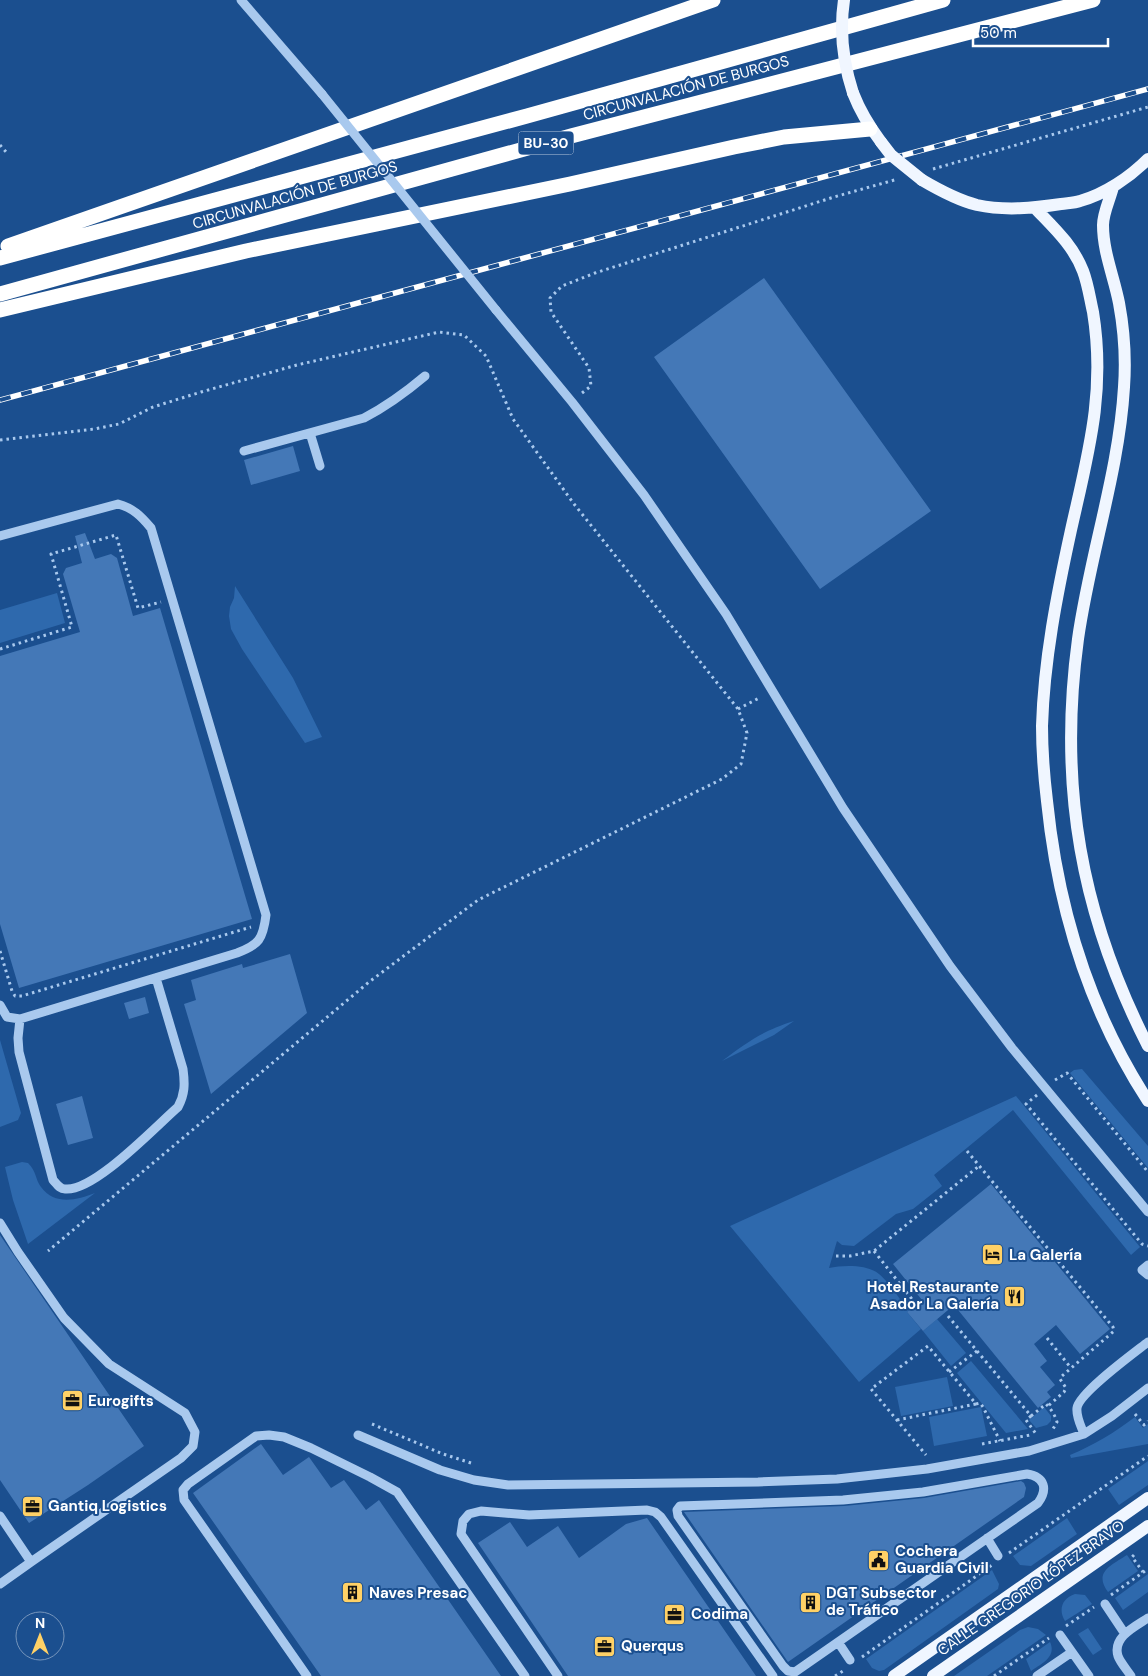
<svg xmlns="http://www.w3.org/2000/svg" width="1148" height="1676" font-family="'DM Sans',sans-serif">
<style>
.green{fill:#2e69ad}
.building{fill:#4478b7}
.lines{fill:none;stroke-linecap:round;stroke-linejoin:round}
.path{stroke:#a9c9ee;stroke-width:3;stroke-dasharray:2.5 4;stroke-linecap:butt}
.minor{stroke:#a9c9ee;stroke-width:9}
.major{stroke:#f0f6ff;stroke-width:12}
.highway{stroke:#fff;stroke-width:15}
.rail-casing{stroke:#fff;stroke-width:5.5}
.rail{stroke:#1b4f8f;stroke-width:4;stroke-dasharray:11;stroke-linecap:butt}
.minor-bridge{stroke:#a9c9ee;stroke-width:9}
.major-bridge{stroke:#f0f6ff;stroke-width:12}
.labels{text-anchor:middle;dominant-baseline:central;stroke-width:4;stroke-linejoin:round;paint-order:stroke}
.shield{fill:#1b4f8f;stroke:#bbcadd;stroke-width:1}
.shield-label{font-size:14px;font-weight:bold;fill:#fff}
.street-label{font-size:15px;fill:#fff;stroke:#1b4f8f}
.poi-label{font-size:15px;font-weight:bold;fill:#fff;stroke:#1b4f8f;text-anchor:start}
</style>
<rect width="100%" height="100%" fill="#1b4f8f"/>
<path class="green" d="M235,586L293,678L322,737L305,743L242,649L231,629L229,616L230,607L234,598Z
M57,593L65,623L0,643V610Z
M794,1021L774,1035L722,1061C748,1042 762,1031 794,1021Z
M0,1040L21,1113L18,1120L0,1127Z
M1082,1069L1148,1146V1168L1070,1073L1074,1070Z
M1016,1096L1140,1247L1131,1255L1013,1110L934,1175L942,1186L913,1209L896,1214L854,1246L842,1245L837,1241L829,1268C843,1265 867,1264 879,1274C888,1281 901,1301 909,1311L907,1312L921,1329L859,1382L730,1226Z
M22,1162L28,1163C37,1172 35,1179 41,1187C55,1206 77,1200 95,1193L28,1244L13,1200L5,1167Z
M937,1319L966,1353L951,1366L923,1331Z
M971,1361L1028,1429L1006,1433L957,1373Z
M947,1377L953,1406L901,1416L895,1387Z
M981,1407L987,1436L934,1446L929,1417Z
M1044,1407L1051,1416V1421L1047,1425L1036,1428L1029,1420Z
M1135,1417L1143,1428L1148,1424V1444L1071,1458L1070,1455C1094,1445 1114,1433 1135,1417Z
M1148,1461V1485L1119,1505L1108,1489Z
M1067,1518L1077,1534L1031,1566L1020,1565L1013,1556Z
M1127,1555L1138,1571L1108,1592C1093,1572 1112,1565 1127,1555Z
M992,1570L999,1584L998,1589L884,1670L879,1671L872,1668L866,1659Z
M1148,1574V1592L1123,1610L1115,1598Z
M1075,1594L1085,1595L1092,1604L1065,1621C1058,1610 1062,1598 1075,1594Z
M1028,1627L1038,1629L1046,1635L987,1676H954L1020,1630Z
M1088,1628L1102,1649L1093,1655L1078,1634Z
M1050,1642C1057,1657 1041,1664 1031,1671L1026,1659Z"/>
<path class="building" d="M764,278L931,511L820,589L654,357Z
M293,446L300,471L251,485L244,460Z
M85,533L95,559L111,554L117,558L133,616L160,608L252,919L19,988L0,924V656L80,632L63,574L66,568L82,563L75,536Z
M290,954L307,1013L211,1094L184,1004L196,1000L191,980L242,964L243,968Z
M145,997L149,1013L129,1019L124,1003Z
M82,1096L93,1138L68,1145L56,1104Z
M991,1184L1110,1329L1080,1354L1056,1325L1034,1344L1047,1361L1040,1367L1055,1385L1047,1392L1051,1397L1038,1408L954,1305L923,1331L907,1312L922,1300L893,1264Z
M0,1235L144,1446L88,1485L29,1523L0,1480Z
M261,1444L283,1475L309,1457L331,1488L344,1480L366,1510L379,1500L501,1676H321L193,1493Z
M1021,1481L1024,1483L1026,1488L1024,1497L788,1662L684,1512L844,1506L924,1498Z
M647,1518L756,1676H568L478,1543L510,1522L527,1547L558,1526L579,1558L626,1524Z"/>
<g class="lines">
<path class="path" d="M0,145L7,153
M933,169L1148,107
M582,393L591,386L589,368L551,312L550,298L562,286L595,273L834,197L898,179
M0,440L94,429L119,424L153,407L201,392L297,365L439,332L464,335L486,356L513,419L574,504L738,709L747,733L741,764L722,779L478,900L369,982L48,1251
M0,649L72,627L51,554L116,535L138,608L161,602
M738,709L761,697
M0,951L12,991L15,996H22L251,927
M1055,1080L1067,1073L1148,1172
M1037,1095L1026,1104L1142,1244L1148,1246
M967,1151L1113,1327L1114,1331L1062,1376L1060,1379L1066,1388L1064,1392L1048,1406
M874,1251L915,1303
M836,1256H850L874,1251L979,1166
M948,1316L1031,1416L1046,1404C1051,1409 1055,1415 1057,1422L1053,1429
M1047,1338L1071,1368
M949,1372L977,1351
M976,1404L980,1403L983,1407L1000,1441
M1135,1414L1144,1425L1148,1421
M1031,1416L1026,1420L1036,1434
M897,1420L976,1404L928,1346L871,1389L926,1455
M372,1424L443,1454L474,1464
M982,1444L1030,1435
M1009,1553L1148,1456
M1134,1555L1132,1557L1143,1572
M1111,1595L1148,1569
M1066,1626L1094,1607
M862,1657L992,1565
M835,1676L843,1671
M994,1676L1049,1638"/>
<path class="minor" d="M241,0L322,94
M496,310L572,402L644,495L726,614L843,808L950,966L1012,1048L1148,1212
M310,433L320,466
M244,451L364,418C387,406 406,392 425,376
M0,536L118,504C133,508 141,516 151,528L266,915C263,939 259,945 237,953L20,1019L7,1017L0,1005
M20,1019L18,1038L19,1052L53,1180C57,1184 59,1189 65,1189C94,1192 155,1127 178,1107C185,1094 185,1084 183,1069L156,978
M0,1223L18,1252L64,1318L109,1364L185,1413L195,1432L193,1446L181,1458L31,1562
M1148,1265L1142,1270L1148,1275
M1084,1434C1081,1426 1076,1417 1077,1408C1079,1393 1134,1353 1148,1342
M358,1435L440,1470L474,1480L508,1485L758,1482L837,1479L927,1469L1029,1451L1084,1434L1112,1416L1148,1388
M1027,1474C1045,1477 1048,1489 1038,1503L795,1672L788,1671L783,1666L678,1516L677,1510L680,1506L843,1500L923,1492Z
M0,1516L31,1562L0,1584
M987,1538L998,1556
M1105,1604L1125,1634
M1060,1635L1089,1676
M838,1642L850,1660
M307,1676L184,1500L183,1490L188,1484L256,1436L269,1435L284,1437L311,1448L370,1477L397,1492L525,1676
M558,1676L461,1534L463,1521L469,1514L481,1511L529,1515L647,1510L655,1512L661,1517L773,1676
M1037,1676L1072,1652
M1131,1676C1127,1670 1120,1662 1118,1656C1112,1637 1136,1626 1148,1618"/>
<path class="major" d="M853,93C860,111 869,126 881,142
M922,180C939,190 957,200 977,205C1005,211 1034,208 1061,204C1067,203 1074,203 1080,201C1105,194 1130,177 1148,159
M1113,187C1110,199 1103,213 1103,225C1103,252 1114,277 1119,303C1124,330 1126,359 1124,387C1119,472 1090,554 1078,639C1058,786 1081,915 1148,1046
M1035,208C1054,228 1073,245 1083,271C1088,284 1090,299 1093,312C1106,392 1088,454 1071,530C1057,594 1044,660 1042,726C1042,750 1044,776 1047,801C1058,909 1088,1009 1148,1101
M894,1676L1148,1498
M933,1676L1148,1526"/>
<path class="highway" d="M8,246L713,0
M0,258L527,116L943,0
M0,294L571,136L1093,0
M0,310L246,251L570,184L734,147L784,137L870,129"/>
<defs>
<path id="rail" d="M0,400L1148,89"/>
</defs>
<use href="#rail" class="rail-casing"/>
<use href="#rail" class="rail"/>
<path class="minor-bridge" d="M322,94L496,310"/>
<path class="major-bridge" d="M844,0C839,33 843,62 853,93
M881,142L891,155L922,180"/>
</g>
<defs>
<symbol id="hotel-square" viewBox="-11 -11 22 22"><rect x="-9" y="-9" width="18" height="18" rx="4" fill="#ffd166" stroke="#1b4f8f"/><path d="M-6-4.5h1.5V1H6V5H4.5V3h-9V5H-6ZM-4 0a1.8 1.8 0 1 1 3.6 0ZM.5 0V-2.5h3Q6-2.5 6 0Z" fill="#111"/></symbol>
<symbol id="restaurant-square" viewBox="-11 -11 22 22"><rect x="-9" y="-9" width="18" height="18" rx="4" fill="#ffd166" stroke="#1b4f8f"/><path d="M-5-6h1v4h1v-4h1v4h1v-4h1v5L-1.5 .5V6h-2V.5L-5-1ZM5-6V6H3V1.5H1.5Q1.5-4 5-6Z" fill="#111"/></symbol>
<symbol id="office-square" viewBox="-11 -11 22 22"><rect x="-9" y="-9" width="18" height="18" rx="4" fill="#ffd166" stroke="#1b4f8f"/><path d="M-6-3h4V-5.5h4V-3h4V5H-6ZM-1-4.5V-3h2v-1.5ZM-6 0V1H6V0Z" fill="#111"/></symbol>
<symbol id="civic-square" viewBox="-11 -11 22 22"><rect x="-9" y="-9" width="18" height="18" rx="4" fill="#ffd166" stroke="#1b4f8f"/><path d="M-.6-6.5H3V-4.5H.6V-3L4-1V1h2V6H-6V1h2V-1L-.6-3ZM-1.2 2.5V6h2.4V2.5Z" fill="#111"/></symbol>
<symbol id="building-square" viewBox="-11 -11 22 22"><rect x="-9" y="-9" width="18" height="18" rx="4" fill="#ffd166" stroke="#1b4f8f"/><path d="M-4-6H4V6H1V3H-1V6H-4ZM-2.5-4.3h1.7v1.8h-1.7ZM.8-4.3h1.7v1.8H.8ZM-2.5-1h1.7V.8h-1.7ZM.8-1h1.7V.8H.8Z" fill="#111"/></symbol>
</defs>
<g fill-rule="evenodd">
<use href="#hotel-square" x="980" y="1242" width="25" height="25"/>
<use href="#restaurant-square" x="1002" y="1284" width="25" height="25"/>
<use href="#office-square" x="60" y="1388" width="25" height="25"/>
<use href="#office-square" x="20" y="1494" width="25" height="25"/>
<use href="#civic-square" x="866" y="1548" width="25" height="25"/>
<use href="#building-square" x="340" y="1580" width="25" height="25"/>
<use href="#building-square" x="798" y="1590" width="25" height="25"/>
<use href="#office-square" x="662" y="1602" width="25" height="25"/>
<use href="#office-square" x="592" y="1634" width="25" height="25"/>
</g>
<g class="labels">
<rect class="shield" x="518.5" y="131.5" width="55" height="23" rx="4"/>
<g class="shield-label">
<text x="546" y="143">BU-30</text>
</g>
<g class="street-label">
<text transform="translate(686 88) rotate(-15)">CIRCUNVALACIÓN DE BURGOS</text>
<text transform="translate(295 195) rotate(-16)">CIRCUNVALACIÓN DE BURGOS</text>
<text transform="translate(1031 1588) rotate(-35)">CALLE GREGORIO LÓPEZ BRAVO</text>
</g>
<g class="poi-label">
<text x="1009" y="1255">La Galería</text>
<text x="999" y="1287" text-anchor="end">Hotel Restaurante<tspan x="999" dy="17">Asador La Galería</tspan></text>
<text x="88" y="1401">Eurogifts</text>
<text x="48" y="1506">Gantiq Logistics</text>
<text x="895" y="1551">Cochera<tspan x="895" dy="17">Guardia Civil</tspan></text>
<text x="369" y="1593">Naves Presac</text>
<text x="826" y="1593">DGT Subsector<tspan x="826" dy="17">de Tráfico</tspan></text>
<text x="691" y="1614">Codima</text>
<text x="621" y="1646">Querqus</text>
</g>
</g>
<g transform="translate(40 1636)"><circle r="24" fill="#1b4f8f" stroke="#7695bc"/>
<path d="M0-4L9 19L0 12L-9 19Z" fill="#ffd166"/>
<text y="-8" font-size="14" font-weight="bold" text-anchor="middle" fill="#ffffff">N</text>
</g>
<path d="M973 38v8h135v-8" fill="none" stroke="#ffffff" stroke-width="2.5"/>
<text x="980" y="38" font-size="15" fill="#ffffff" stroke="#1b4f8f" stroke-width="4" paint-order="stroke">50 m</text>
</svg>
